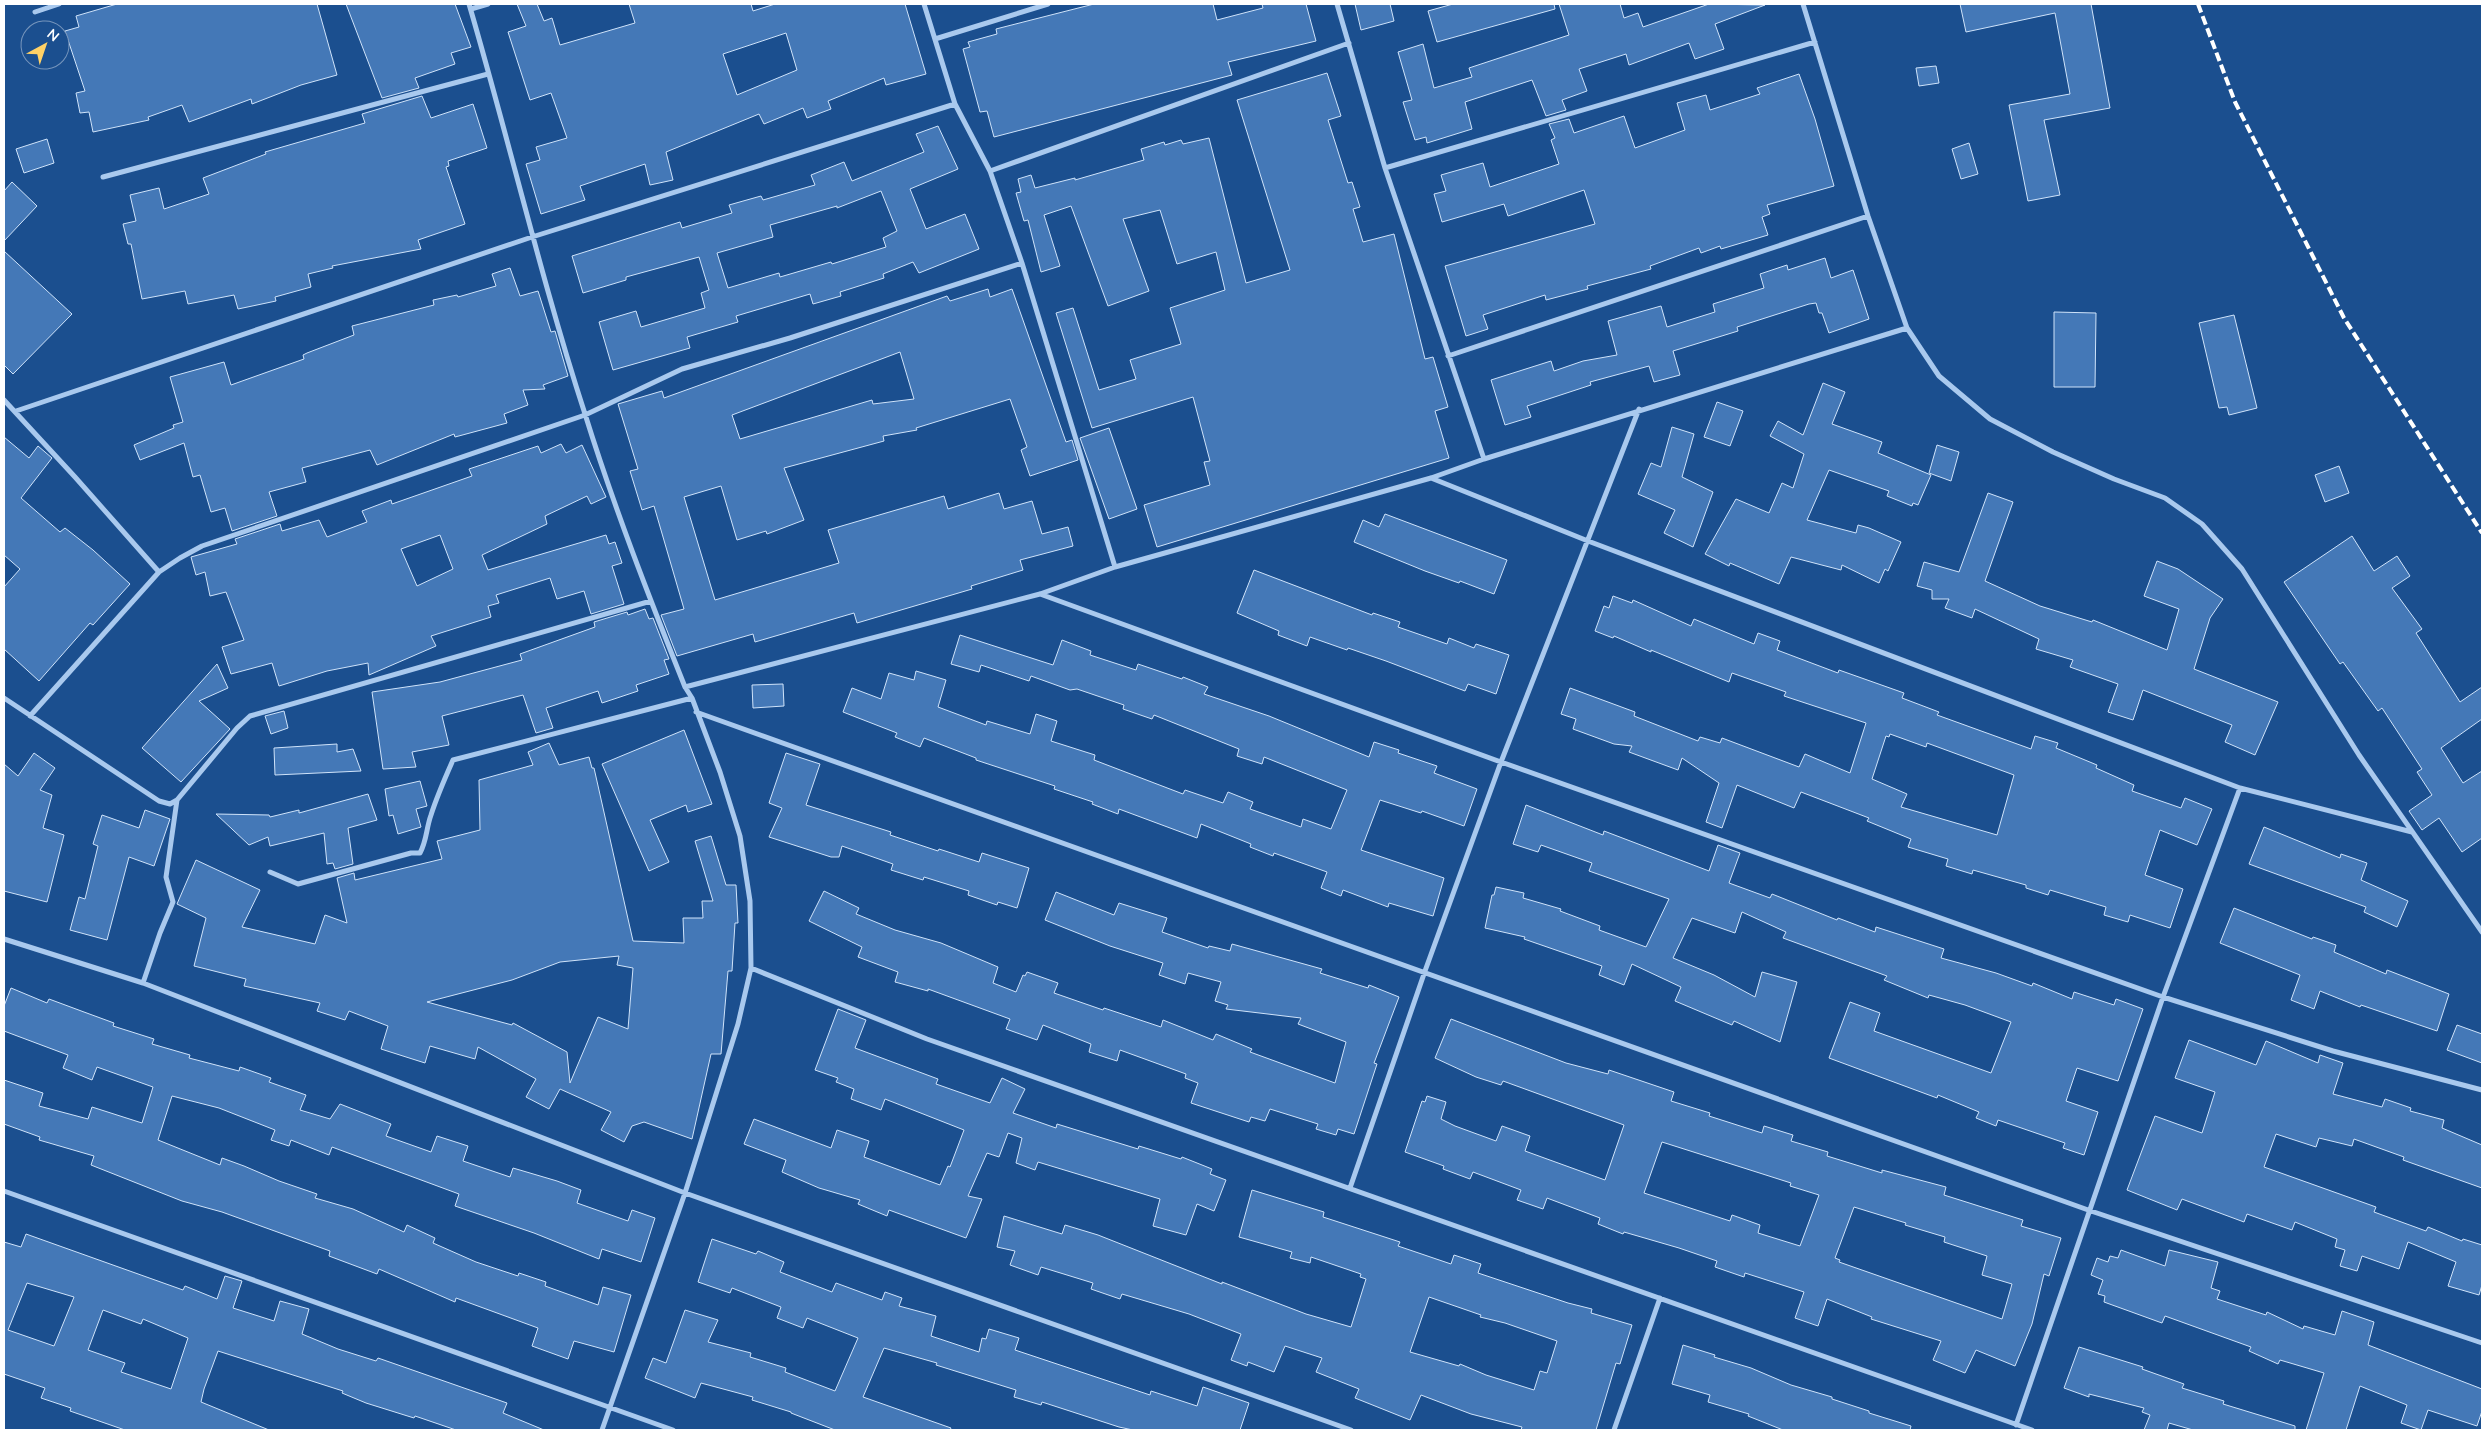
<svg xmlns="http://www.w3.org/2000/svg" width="2486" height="1434" font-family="Mulish,sans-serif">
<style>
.building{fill:#4478b7;stroke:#cfe3fa;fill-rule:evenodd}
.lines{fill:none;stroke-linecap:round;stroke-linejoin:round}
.minor{stroke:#a9c9ee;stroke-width:5}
.rail{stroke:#fff;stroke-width:4;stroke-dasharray:9 4;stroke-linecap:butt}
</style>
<rect width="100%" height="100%" fill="#1b4f8f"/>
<path class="building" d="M117,4H317L337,75L301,85L252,104L251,99L189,122L182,105L148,117L149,120L93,132L89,112L80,113L76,93L85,91L65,31L79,27L76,16Z
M346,4H455L471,47L451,53L455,64L415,78L419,88L382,98Z
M517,4H537L544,21L552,18L560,45L635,23L629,4H751L753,11L775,4H905L926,74L886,85L884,78L828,101L831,109L807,118L803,108L764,124L759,114L666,152L673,180L650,185L645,164L580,186L585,200L541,214L526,164L540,160L536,147L567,138L551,93L530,100L508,32L526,26ZM786,33L797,70L737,95L723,54Z
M1094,4H1213L1217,20L1263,8L1262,4H1306L1316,41L1228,62L1232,75L994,137L987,111L980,112L963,49L970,47L968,42L997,34L996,29Z
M1355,4H1390L1394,21L1361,30Z
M1453,4H1554L1555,9L1437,42L1428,11Z
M1559,4H1620L1624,18L1638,13L1643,27L1709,4L1765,5L1715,24L1724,49L1695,59L1689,43L1629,65L1626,54L1579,69L1587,91L1562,100L1566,110L1546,116L1532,80L1465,102L1472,129L1427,143L1426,137L1415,140L1403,102L1412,100L1398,52L1423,44L1434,88L1472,77L1469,68L1569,35Z
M1960,4H2091L2110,108L2044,120L2060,195L2028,201L2009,105L2070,94L2055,13L1966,32Z
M1936,66L1939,83L1919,86L1916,68Z
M1327,73L1341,116L1328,120L1348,183L1352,182L1360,207L1353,209L1363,242L1394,234L1425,359L1433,357L1448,407L1435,411L1449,458L1157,547L1144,505L1210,485L1204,462L1210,461L1193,397L1092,428L1056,313L1073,308L1099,390L1136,379L1130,360L1181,344L1170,308L1225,290L1216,252L1177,264L1160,210L1123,219L1149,291L1108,306L1071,206L1044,215L1060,266L1041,272L1028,220L1024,221L1016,193L1021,192L1018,179L1031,175L1035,188L1075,178V180L1144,160L1141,149L1164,142L1165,145L1181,140L1183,144L1209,138L1246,283L1290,270L1237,100Z
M1799,74L1815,119L1834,186L1767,205L1770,214L1762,217L1768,235L1721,249L1720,246L1701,253L1699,248L1650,266L1651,269L1587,286L1588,289L1546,300L1545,295L1483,315L1488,329L1466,336L1445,266L1595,224L1584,190L1508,216L1504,204L1442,222L1434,194L1446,191L1441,175L1483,163L1490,187L1559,164L1551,140L1555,138L1549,124L1569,119L1574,133L1624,116L1635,148L1685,130L1677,103L1706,95L1710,110L1760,94L1757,88Z
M422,96L431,118L473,104L487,148L448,161L449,166L446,167L465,224L418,240L421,249L332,266L333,268L308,274L311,287L275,297L276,301L238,309L234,295L188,304L185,291L142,299L131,244H128L123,224L136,221L130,195L159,188L164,209L209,194L203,178L266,154L265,152L365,123L362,114Z
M938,126L958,169L910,189L926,229L965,214L979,249L919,273L913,262L883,274L884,278L840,292L841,296L813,304L810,294L736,316L738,322L687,337L690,348L613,370L599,322L636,311L641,327L705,308L701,293L709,290L699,257L626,277V280L583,293L572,256L680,222L682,228L732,213L729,205L761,196L763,200L815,185L811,175L844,162L852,181L924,152L916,134ZM881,191L897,231L883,238L886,247L832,264L831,262L780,277L779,273L728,288L717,253L773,237L770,225L837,206V208Z
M47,139L54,163L24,173L16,149Z
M1969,143L1978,174L1961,179L1952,149Z
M12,182L37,206L4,241V191Z
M4,251L72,314L13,374L4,365Z
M1825,258L1831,278L1853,270L1869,319L1829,333L1822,313H1819L1816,303L1809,304L1737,327L1738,331L1673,351L1680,375L1654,382L1649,366L1590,382L1591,385L1527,406L1531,417L1505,425L1491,380L1551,361L1554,371L1583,361L1617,355L1608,321L1661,306L1667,327L1715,312L1713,304L1764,288L1760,274L1787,265L1788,270Z
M510,268L520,296L538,291L551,332L555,331L568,376L543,385L545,389L523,390L528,405L504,414L507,423L455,437L454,434L377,465L370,450L302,468L306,482L269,492L277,516L232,531L225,508L211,512L200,475L193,477L184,443L140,460L134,445L174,428L173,425L183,422L170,377L224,362L231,385L304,359L303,355L307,353L354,335L352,326L434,305L433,300L457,295L458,297L496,286L492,274Z
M988,289L990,297L1012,289L1066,442L1072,440L1078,460L1030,476L1021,450L1027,447L1010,399L916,428L917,430L883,436L884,441L784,468L804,520L767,534L766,531L737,540L721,486L684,497L715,600L839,563L828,530L944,496L948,509L999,493L1004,509L1032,501L1042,534L1068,527L1073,546L1020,560L1023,570L971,586L972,589L857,623L854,613L755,642L753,634L677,656L661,615L684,609L654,506L642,510L630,471L638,469L618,404L662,391L664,398L947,296L950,301ZM900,352L914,399L873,404L872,400L740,439L732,415Z
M2054,312L2096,313L2095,387H2054Z
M2234,315L2257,408L2229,415L2227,407L2219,408L2199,323Z
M1823,383L1845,392L1832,424L1882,442L1878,453L1931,475L1918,505L1913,503L1912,506L1887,496L1889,491L1829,470L1807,520L1856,533L1858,525L1869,528L1901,542L1888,571L1885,569L1879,583L1842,565L1841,570L1791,557L1779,584L1730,563L1729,566L1705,554L1736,499L1769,513L1782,483L1793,488L1804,454L1770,436L1778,421L1803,435Z
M1717,402L1743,411L1730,446L1704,437Z
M1672,427L1694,434L1682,477L1713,492L1693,547L1664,533L1675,510L1638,494L1651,463L1661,467Z
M1109,428L1137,509L1109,519L1080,438Z
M4,437L29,458L38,446L52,458L21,498L60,532L65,528L93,550L130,584L93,625L90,623L39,681L4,649V587L20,569L4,555Z
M561,444L566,453L582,445L606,497L591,504L587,496L545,516L547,524L482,555L488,570L606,535L609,544L615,542L622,563L612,566L624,604L591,614L584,591L557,599L550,578L496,595L499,603L488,606L491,617L431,636L436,646L369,675L368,663L327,671L279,686L272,663L231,674L222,647L244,640L226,592L210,596L205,572L196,575L191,557L237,544L235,539L280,524L282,531L319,520L327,537L367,522L362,511L391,500L392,504L472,476L469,469L538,446L541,453ZM440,535L453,569L417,586L401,549Z
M1937,445L1959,452L1951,481L1929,473Z
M2339,466L2349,493L2325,502L2315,475Z
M1988,493L2013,502L1985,581L2040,606L2092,622L2093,620L2167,650L2179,609L2144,596L2157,561L2178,569L2223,599L2210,618L2194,669L2278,702L2255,755L2225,742L2232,725L2143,690L2133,720L2108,712L2118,684L2070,667L2073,660L2036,649L2039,639L1975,609L1972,618L1945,608L1949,599H1932V590L1917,586L1924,562L1959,572Z
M1385,514L1507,560L1494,594L1460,581L1459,583L1425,571L1354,542L1363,520L1379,527Z
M2352,536L2374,571L2397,556L2410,576L2392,588L2422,629L2416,633L2460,702L2482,687V719L2441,748L2463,783L2482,771V838L2462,852L2439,818L2422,830L2409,811L2432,795L2417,772L2422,769L2382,708L2378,711L2343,662L2340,664L2284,582Z
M1254,570L1372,615L1373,613L1400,622L1398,627L1447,644L1449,638L1474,648L1476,644L1509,655L1496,694L1468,684L1465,691L1386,661L1348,648L1347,650L1310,637L1307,646L1278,635L1279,631L1237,613Z
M1613,596L1632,603L1633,600L1691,626L1694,619L1754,644L1758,633L1780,641L1777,650L1838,673L1839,670L1904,693L1902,698L1939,712L1937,715L2031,749L2035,736L2058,743L2056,748L2097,765L2096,768L2134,785L2132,791L2181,808L2185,798L2212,809L2197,845L2160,830L2145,875L2183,889L2170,928L2130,915L2128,922L2104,915L2106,907L2050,890L2048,895L2026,888V885L1973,870L1972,874L1946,866L1948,859L1908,847L1911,839L1867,821L1869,818L1801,792L1794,808L1737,785L1722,828L1706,822L1719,783L1682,758L1678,770L1629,752L1632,746L1614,744L1573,729L1576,719L1561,714L1570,688L1635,712L1634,716L1698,741L1700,737L1720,743L1722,738L1799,767L1805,754L1850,773L1866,723L1784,696L1786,692L1732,673L1729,682L1651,650V652L1614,636L1613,638L1595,631L1604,606L1609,608ZM1890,734L1926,747L1927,743L2014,775L1997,835L1901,807L1907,794L1872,779L1886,736L1889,737Z
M645,609L649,619L653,618L669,659L664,660L669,674L636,685L638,691L602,703L598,691L546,708L553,728L536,733L523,695L442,716L449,745L412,752L416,767L383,769L372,692L440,682L522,660L520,654L595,627L594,622L627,612L628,615Z
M960,635L1053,665L1062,640L1091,651L1090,655L1136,670L1138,664L1182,679L1183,677L1208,687L1204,694L1269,716L1369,757L1374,742L1399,750L1398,753L1437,766L1434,773L1477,789L1464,826L1422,811L1421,813L1380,800L1361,850L1444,878L1433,916L1389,903L1388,907L1343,890L1341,896L1321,888L1327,872L1274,853L1273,856L1250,847L1251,844L1201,824L1197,838L1119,809L1118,814L1092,804L1093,802L1054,789L1055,786L976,760V758L924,738L920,747L895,737L897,733L843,712L852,688L881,699L889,673L914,680L916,671L946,680L938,707L986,725L987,721L1030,734L1036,714L1057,721L1051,741L1095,755L1094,760L1183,794L1185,790L1223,803L1228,792L1253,802L1250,809L1301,827L1303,819L1331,829L1347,790L1264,757L1262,764L1237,756L1239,749L1154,715L1152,719L1123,709L1124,705L1077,689L1070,690L1031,676L1029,681L981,665L979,672L951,664Z
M217,664L228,688L199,701L230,729L181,782L142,748Z
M783,684L784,706L753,708L752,685Z
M284,711L288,728L271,734L265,716Z
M684,730L712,804L688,812L686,805L650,820L669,862L649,871L602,764Z
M549,743L559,765L589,757L592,768H594L633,941L684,943L683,918H703L702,901H713L695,841L711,836L726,885H736L738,923H735L732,971H728L721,1054H711L692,1139L644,1122L632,1126L624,1142L601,1130L611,1112L560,1089L549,1109L526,1097L536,1079L478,1047L475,1059L430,1046L425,1063L381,1049L388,1026L349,1011L345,1020L317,1011L320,1003L244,986L246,979L194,966L206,918L177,904L196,860L260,890L242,927L315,944L325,915L347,923L337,878L354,873L355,880L442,859L437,841L480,830L479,780L533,765L528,752ZM619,956L617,965L633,968L628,1029L598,1017L570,1083L567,1052L513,1023L512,1025L427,1002L512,980L560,962Z
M337,744V752L353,749L361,771L275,775L274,748Z
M34,753L55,768L40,790L52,795L43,828L64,835L47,902L4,891V764L18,776Z
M786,753L820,764L806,805L891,832L890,835L938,851L939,849L979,862L982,853L1029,868L1017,908L998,902L997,905L968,895L969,891L924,877L923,880L891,870L893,864L842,846L839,857H831L769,837L782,808L769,803Z
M420,781L427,806L416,809L421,827L398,834L393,815L389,816L385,789Z
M368,794L377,820L348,828L353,864L335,869L333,863L327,864L324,833L270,846L268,837L249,845L216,814L269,815L270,817L299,810V813Z
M1526,805L1603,835L1604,831L1709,871L1718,845L1740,853L1729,883L1770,898L1772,894L1837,920L1838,918L1875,932L1876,927L1944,949L1941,958L1996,973L2032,986L2033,983L2072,999L2074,992L2114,1005L2116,999L2143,1009L2118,1081L2077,1068L2066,1101L2098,1112L2084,1155L2063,1148L2065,1143L1998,1120L1996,1126L1976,1118L1979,1112L1938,1095L1937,1098L1829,1058L1850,1002L1880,1013L1874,1031L1991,1073L2011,1022L1965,1005L1929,995L1928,998L1884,980L1887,976L1783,938L1786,932L1742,912L1735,933L1692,918L1673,958L1714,975L1755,997L1762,972L1797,982L1780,1042L1734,1021L1732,1025L1675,1001L1681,987L1632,964L1624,985L1599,975L1602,966L1524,939L1525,937L1485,928L1492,895H1494L1496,887L1524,893L1523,898L1561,909L1560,911L1600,926L1599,930L1646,947L1669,899L1589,871L1592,863L1541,845L1538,852L1513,844Z
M145,810L170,819L154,866L129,857L107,940L70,930L79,897L85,899L98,846L93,844L102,815L139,828Z
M2264,827L2340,858L2341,854L2367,863L2361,880L2408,901L2397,927L2364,912L2366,907L2249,864Z
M824,891L859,908L856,914L895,930L941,943L998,967L993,983L1016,992L1023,975L1025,976L1027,972L1058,983L1054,993L1103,1010L1104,1008L1161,1027L1163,1020L1213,1040L1216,1034L1252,1049L1250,1052L1335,1083L1346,1042L1298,1024L1301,1018L1226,1009L1228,1005L1215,1001L1221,982L1188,973L1185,984L1159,975L1163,963L1110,946L1045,920L1056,892L1114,915L1119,903L1167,918L1162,932L1208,948L1209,946L1230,951L1232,944L1322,969L1320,973L1368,988L1369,985L1399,997L1374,1063L1377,1064L1354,1134L1338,1129L1336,1135L1316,1129L1318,1124L1270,1109L1265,1121L1251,1117L1249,1122L1191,1103L1198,1083L1185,1078L1186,1074L1120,1050L1117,1061L1089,1052L1091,1044L1043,1025L1037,1040L1006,1029L1010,1019L928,989V991L895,982L898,972L858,957L862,947L809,921Z
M2234,908L2312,939L2313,937L2336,945L2334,952L2386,974L2387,970L2449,994L2437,1031L2361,1005L2360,1007L2320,991L2314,1009L2291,1000L2300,975L2220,943Z
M11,988L47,1003L49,999L84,1012L114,1023L113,1026L154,1039L152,1044L190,1055L189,1058L239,1071L240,1067L271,1078L269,1082L306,1095L300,1110L330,1119L340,1104L391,1124L386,1136L431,1152L437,1136L468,1146L463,1161L510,1177L513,1168L557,1181L581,1190L577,1203L628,1221L632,1210L655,1218L641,1262L602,1249L599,1259L534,1233L455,1206L459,1194L332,1147L329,1155L291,1140L289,1146L271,1140L275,1130L219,1108L172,1096L158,1140L220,1165L222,1158L244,1166L279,1181L317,1194L315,1198L353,1209L404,1232L407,1225L435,1238L433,1243L476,1262L518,1276L519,1273L546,1282L545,1286L598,1305L603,1287L631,1295L614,1352L574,1341L568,1359L532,1346L538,1328L456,1298L455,1302L379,1269L377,1274L329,1256L330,1251L222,1212L182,1201L91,1165L94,1156L39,1140L40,1137L4,1124V1080L43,1093L39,1106L88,1119L92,1107L142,1123L153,1087L97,1067L92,1080L63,1068L68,1055L4,1031V1006Z
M838,1009L866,1020L855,1048L938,1079L936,1084L990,1103L1002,1078L1025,1089L1013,1113L1056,1128L1057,1124L1138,1149L1139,1146L1181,1159L1182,1157L1212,1169L1210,1174L1226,1180L1214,1211L1197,1204L1186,1235L1153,1226L1160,1199L1038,1162L1035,1170L1016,1163L1022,1138L1008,1133L999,1157L987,1153L968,1196L982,1199L966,1238L889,1210L887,1216L858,1204L860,1200L819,1188L782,1172L786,1160L744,1144L754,1119L831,1148L837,1130L869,1141L864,1157L940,1185L948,1166L950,1167L964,1130L885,1099L881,1110L851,1099L854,1089L836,1082L838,1078L815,1070Z
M1451,1019L1566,1063L1608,1074L1609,1070L1674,1092L1671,1101L1710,1113L1709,1116L1762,1133L1764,1126L1793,1135L1791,1141L1828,1152L1827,1156L1882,1173V1170L1946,1187L1944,1195L2023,1220L2021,1226L2061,1238L2049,1276L2044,1274L2032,1324L2015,1366L1976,1350L1965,1373L1933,1360L1941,1341L1871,1319L1872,1317L1827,1299L1818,1326L1795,1318L1804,1292L1745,1273L1744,1277L1715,1267L1717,1261L1679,1248L1624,1232L1623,1234L1598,1224L1600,1218L1547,1198L1543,1209L1517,1200L1521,1190L1473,1172L1470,1179L1443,1169L1444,1166L1405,1152L1422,1101L1425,1102L1427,1096L1446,1102L1441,1119L1455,1126L1496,1141L1502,1126L1530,1136L1525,1151L1605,1180L1624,1125L1503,1081L1501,1085L1476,1077L1435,1058ZM1662,1142L1791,1183L1790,1186L1819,1195L1800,1246L1758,1233L1760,1225L1732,1215L1730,1221L1644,1193ZM1854,1207L1906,1223L1905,1225L1945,1237L1944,1242L1987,1256L1982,1275L2012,1284L2002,1319L1839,1262L1840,1260L1835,1258Z
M2457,1025L2482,1034V1063L2447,1050Z
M2189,1040L2256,1065L2266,1041L2318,1063L2320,1055L2343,1063L2333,1094L2382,1107L2385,1099L2411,1108L2410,1111L2444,1120L2442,1128L2482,1145V1188L2403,1160L2404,1157L2354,1139L2352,1146L2319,1138L2316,1147L2276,1134L2264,1167L2376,1207L2374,1212L2426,1231L2428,1227L2462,1241L2463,1239L2482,1245V1285L2479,1295L2448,1286L2456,1262L2408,1242L2399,1269L2362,1256L2357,1271L2340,1266L2345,1250L2335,1247L2337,1239L2295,1222L2292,1230L2247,1214L2244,1222L2182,1199L2177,1210L2127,1190L2155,1116L2202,1133L2215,1092L2175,1078Z
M1252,1190L1324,1212L1323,1217L1400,1242L1398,1246L1451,1264L1454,1255L1481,1264L1478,1273L1568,1303L1592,1309L1591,1313L1632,1325L1620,1364L1616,1363L1596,1430H1521L1522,1427L1471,1414L1421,1395L1410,1420L1355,1398L1359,1389L1316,1372L1322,1358L1285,1346L1274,1372L1248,1362L1247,1366L1231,1360L1241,1334L1189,1314L1122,1294L1120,1299L1091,1289L1093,1283L1041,1267L1038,1275L1010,1265L1015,1251L997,1247L1004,1216L1062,1234L1065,1225L1098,1235L1222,1284V1282L1306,1314L1351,1327L1366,1279L1360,1277L1361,1274L1311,1257L1310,1263L1290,1258L1292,1252L1239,1237ZM1429,1297L1481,1315L1480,1317L1505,1323L1557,1341L1547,1373L1540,1371L1534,1390L1486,1375L1460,1364L1459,1366L1410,1352Z
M26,1234L183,1290L185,1286L217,1299L225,1276L242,1281L233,1308L274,1321L280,1301L309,1309L302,1334L338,1349L376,1361L378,1358L507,1403L503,1413L544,1430H456L415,1416L414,1418L366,1403L342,1393L343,1391L218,1351L204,1389L201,1402L269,1430H125L70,1411L71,1408L41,1398L45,1388L4,1374V1242L21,1247ZM27,1283L74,1297L54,1346L8,1330ZM103,1310L141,1324L143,1319L188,1338L171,1389L121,1372L125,1363L88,1350Z
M712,1239L756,1254L758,1251L784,1262L780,1272L832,1292L836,1283L882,1300L885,1292L902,1298L899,1306L936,1316L931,1336L979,1352L982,1338L986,1339L989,1329L1019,1338L1015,1350L1150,1395L1151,1391L1197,1406L1203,1387L1249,1403L1240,1430H1133L1119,1427L1042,1402L1041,1405L1014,1397L1016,1390L936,1365L937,1363L884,1348L863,1397L951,1428L950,1430H835L791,1413V1412L752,1400L753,1397L701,1383L695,1398L645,1378L653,1358L666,1363L685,1310L718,1320L708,1342L751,1353L750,1357L786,1368L785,1372L835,1391L858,1338L807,1318L803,1328L777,1318L781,1307L732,1288L730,1293L698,1282Z
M2121,1250L2165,1266L2169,1250L2218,1262L2211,1288L2220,1291L2217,1299L2266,1315L2267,1312L2303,1329L2304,1326L2335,1335L2342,1311L2374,1322L2368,1345L2482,1389V1411L2477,1426L2428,1410L2421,1430L2401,1423L2407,1405L2360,1386L2346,1430H2306L2324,1373L2280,1360L2278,1364L2249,1351L2251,1347L2165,1316L2162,1323L2104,1302L2105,1296L2098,1294L2103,1280L2091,1275L2097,1258L2108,1262L2110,1256L2118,1258Z
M1683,1345L1715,1355L1714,1357L1751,1368L1791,1385L1832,1397V1399L1869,1411V1413L1911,1426L1910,1430H1783L1748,1416L1749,1414L1708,1402L1710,1395L1672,1384Z
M2079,1347L2143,1367L2142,1369L2184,1384L2182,1388L2224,1401L2223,1404L2295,1426V1430H2193L2169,1423L2167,1430H2144L2150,1415L2142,1412L2144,1408L2089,1394V1397L2064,1388Z"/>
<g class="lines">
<path class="minor" d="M469,4C509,140 541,279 585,414C614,507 649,597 685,687L692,698L720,772L740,836L750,901L751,968L738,1024L685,1193L602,1430
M924,4L955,104L990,171L1022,263L1115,567
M1337,4L1385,168L1484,459L1907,328
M1803,4L1868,216L1907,328L1939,376L1990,419L2053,452L2114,479L2165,498L2202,524L2242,569L2359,755L2482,932
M471,9L488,4
M35,12L59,4
M935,39L1048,4
M1385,168L1815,42
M990,171L1349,43
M103,177L488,74
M1448,356L1868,216
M4,400L75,477L159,572L180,558L202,546L585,415L682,369L790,338L1022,263
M16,411L532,237L955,104
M1431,478L1588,541L2240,788L2412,832
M1040,594L1501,762L2163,997L2333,1051L2482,1090
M685,687L1040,594L1115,567L1431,478L1484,459
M4,698L159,801L170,804L177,800L237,728L250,716L651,601
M696,712L2091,1211L2482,1343
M30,716L159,572
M270,872L298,884L411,853H420C427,840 426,829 431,815C437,796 445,778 453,760L692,698
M4,939L143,983L685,1193L1351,1430
M751,968L927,1039L2032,1430
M143,983L160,933L173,902L166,877L177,800
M1350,1188L1425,971L1501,762L1639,409
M4,1191L673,1430
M2016,1425L2163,997L2240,788
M1614,1430L1660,1298"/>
<path class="rail" d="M2198,4L2235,102L2344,318L2482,533"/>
</g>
<rect width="2486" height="1434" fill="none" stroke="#ffffff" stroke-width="10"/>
<g transform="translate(45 45) rotate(40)"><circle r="24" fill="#1b4f8f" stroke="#7695bc"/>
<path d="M0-4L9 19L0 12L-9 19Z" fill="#ffd166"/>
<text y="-8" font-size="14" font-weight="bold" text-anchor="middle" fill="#ffffff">N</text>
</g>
</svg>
